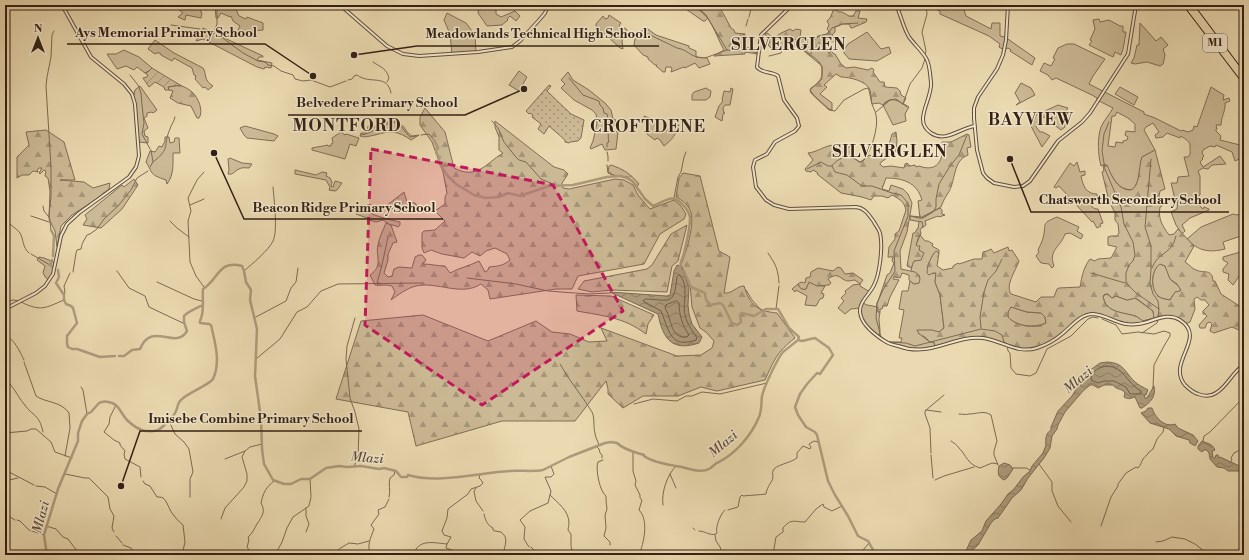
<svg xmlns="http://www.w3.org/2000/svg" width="1249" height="560" font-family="'Libre Bodoni',serif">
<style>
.grass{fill:#ccba96;stroke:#806d56;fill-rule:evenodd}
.forest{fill:url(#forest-firs);stroke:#806d56;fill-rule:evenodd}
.park{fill:url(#park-dots);stroke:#806d56}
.garden{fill:url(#garden-furrows);stroke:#806d56}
.water{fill:url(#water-waves);stroke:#7c6a53}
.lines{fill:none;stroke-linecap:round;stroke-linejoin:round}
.shore{stroke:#705e48;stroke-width:1}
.stream{stroke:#7c6a53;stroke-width:1}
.river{stroke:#ac9b7c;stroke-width:2.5}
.minor-casing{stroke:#614e3c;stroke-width:4}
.highway-casing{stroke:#332015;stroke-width:6}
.minor{stroke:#f2e7cc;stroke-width:2}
.highway{stroke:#ebdab1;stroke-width:4}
.marked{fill:#c2185b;fill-opacity:0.2;stroke:#c2185b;stroke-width:3;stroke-dasharray:8 5;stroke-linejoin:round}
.labels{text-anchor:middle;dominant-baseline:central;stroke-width:3;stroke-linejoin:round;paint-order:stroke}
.shield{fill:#f2e7cc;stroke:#6c5c4c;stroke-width:1}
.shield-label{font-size:11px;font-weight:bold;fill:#332015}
.water-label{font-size:13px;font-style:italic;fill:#5d4b39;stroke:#f2e7cc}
.district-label{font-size:16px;font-weight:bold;letter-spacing:1px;fill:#332015;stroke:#f2e7cc}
.leader{fill:none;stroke:#332015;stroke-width:1.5}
.callout-dot{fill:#332015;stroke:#f2e7cc;stroke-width:1.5}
.callout-label{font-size:13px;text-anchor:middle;font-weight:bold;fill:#332015;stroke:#f2e7cc;stroke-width:3;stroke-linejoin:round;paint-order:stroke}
</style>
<defs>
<pattern id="forest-firs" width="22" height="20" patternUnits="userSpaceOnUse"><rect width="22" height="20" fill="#ccba96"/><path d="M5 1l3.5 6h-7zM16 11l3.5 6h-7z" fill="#a69779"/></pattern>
<pattern id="park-dots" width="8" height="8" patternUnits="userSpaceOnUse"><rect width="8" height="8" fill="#ccba96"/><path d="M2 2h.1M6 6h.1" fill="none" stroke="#a69779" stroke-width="1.8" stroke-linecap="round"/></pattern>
<pattern id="garden-furrows" width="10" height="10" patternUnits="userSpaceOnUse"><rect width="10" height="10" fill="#ccba96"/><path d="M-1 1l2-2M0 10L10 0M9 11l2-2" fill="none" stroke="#a69779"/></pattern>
<pattern id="water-waves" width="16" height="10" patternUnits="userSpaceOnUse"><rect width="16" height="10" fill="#ac9b7c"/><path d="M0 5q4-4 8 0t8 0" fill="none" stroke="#8d7e64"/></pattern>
</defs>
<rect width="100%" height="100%" fill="#ebdab1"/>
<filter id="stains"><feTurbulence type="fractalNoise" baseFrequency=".005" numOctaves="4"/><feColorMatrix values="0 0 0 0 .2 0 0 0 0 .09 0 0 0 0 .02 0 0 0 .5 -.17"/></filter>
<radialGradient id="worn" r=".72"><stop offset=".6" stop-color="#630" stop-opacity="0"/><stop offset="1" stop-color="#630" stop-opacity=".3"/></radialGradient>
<path class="grass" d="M173,5H202L203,7L201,8V13H202L201,18L186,15L185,20L178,17L183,13Z
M215,5H234L239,16L246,19L247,17L263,23V30L253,31L247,35L238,30L240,26L233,21L231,16L230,17L221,13L218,18H216Z
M670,5H694L708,18L705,21H703L683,7L674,8Z
M927,5H965L964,10L966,16L991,29L992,23H1000V36L1005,37L1035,58L1032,65L1010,51L1011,50L1008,48L1004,50L999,47L1000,44L989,36L940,14V11Z
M479,6L496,10V14L501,17L515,11L520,16L516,21L510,16L507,19L508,20L502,25L487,26L478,13Z
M447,13L466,23L475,35L476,52L452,54L450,34L444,20Z
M609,15L621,23L619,26L622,29L625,28L627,30L622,41L623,49L620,48L596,26V24L603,16L605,19L608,18Z
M1099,19L1100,22L1109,20L1120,26H1123V32H1126L1123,49L1121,55L1115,52L1113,57L1089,45L1092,41L1090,40L1095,29L1093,20Z
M1140,23L1156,41L1161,37L1168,45L1163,49L1165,55L1163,64L1160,66L1147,62L1135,64L1131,63L1134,58L1137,45H1139Z
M645,27L656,35L689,46V48L696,51V57L707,58L710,64L699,68L695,63L685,68L684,67L671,72L672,69L671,67H666L665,72H663L656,66L657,65H655L648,59V57L643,55L634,45L635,39Z
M203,28L263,56V57H259L257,60L272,63L271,68L265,67L264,69L257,67L203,39L196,41Z
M867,32L881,49L889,47L891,53L877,61L849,59L844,53V50L848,44Z
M155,40L174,53L203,68C207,74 203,80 213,86L208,90L205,87L203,88L195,79L196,76L194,75L192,68L174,58L172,61L161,55L160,53H156L155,54L148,49Z
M1067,44H1074L1105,59L1093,76L1089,84L1144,112V114L1155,118L1181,131L1182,130L1188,132L1193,130L1194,126L1197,127L1211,87L1224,95L1223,100L1229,98L1230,101L1225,103C1226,110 1221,117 1221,125H1216L1217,129H1216V131L1221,136L1220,140L1244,146V161L1240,162L1239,159L1235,161L1232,152L1216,145L1215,147L1210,146L1203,150L1202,153L1204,156L1202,158L1203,159L1200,162L1203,167L1220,156L1226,164L1212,165L1208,169L1203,168L1198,171L1200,176V195L1195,197L1196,200L1195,201L1203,209L1204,207L1209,209V210L1190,218L1182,225L1185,231L1182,234L1176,225L1171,212L1177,209L1178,198L1175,199L1171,183H1177L1178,177L1189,176L1184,157H1188C1191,154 1190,152 1190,148C1191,141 1186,140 1181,136L1180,138L1167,133L1163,137L1156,138L1155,135L1159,132L1153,123L1146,127L1144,130L1155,150L1142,157L1138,180L1134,189C1118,193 1112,175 1105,164L1101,166C1098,155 1097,138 1101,127C1104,120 1110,114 1113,108L1097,100V98L1092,95L1056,78L1052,80L1048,75L1040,71L1044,63L1051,66L1055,59L1053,58L1058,48ZM1117,112L1128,118L1135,124V132L1126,131L1125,135L1128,137L1127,140L1123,141V143L1116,142L1115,147L1108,146L1112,116H1115Z
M124,50L139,57L152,68L149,71L145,73L137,67L134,70L126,66L117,69L107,54H116Z
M519,71L527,77L519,91L509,85Z
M568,72L573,80L589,90L605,103L611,110L613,119L616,120L612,130L618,132L616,149L605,150L602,144L591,149L590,148L593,141L597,123L596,114L592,110L574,100L561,88L565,84L561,80Z
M1021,83L1031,88L1035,95L1016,105L1020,102L1015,93Z
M140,86L157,110L153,113L152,112L147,113V116L144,118L148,128L144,131L145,136L148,137V143L139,142L136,109L132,96L134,95L135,90Z
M1120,87L1138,97L1134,105L1115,94Z
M706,88L711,91L710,97L706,100H692V95L694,92Z
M731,88L733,89L730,105H725L723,108L724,113H725L723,114L722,121L715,117L719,106L723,101L722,100L724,91L730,92Z
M896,99L909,107L905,114L906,121L893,125L883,105L890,100Z
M1058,105L1068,108L1066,111L1069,114L1065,120V127L1061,130L1053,124V123L1049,119L1044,117L1040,118L1036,127L1040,132H1043L1050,136L1042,147L1031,126L1036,115Z
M644,116L652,119C654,122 654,125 656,128C662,138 672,125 679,125C676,134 672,140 664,146L660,140L657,138L655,140L647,134Z
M397,118L402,126H403L408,133L412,136L419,135L411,140C398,131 391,130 375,135C369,136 365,138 360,136L361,133H367L368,126H374V127L388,122H395V119Z
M245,126L274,134L278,136L274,141L247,138L244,135L240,128Z
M341,132L345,135L346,134L359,138L356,146L350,144L345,159L312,150V148L328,145V146H331V144L333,143L332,138Z
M165,137H169L170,143L174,142L175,138H179L180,153H173C173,164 174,175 167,184L166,180C149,174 154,175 146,162L150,151L155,152L159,146L162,147L165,141Z
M230,158L242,163L252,164L249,168C246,168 242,167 239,169C234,171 234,175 228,174L229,170L228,159Z
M1077,162L1080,172L1085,171V175L1081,176C1083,186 1086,194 1097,194L1098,200L1090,201C1090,206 1093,209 1098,209L1103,223L1100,224L1101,226L1097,228L1093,221L1092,222L1059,186L1056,188L1054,187L1070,163L1074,166Z
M295,170L316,175L322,172L327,173L326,176L330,178L332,182L331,186L333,187L335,181L342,183L337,190L335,191L329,190L330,187L326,180L295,174Z
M358,206L360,208C363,209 365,211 368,212C378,217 390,220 400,222V225L398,227L393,225H390L383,220L376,222L369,220L367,218L356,214Z
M940,208L942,210V214L945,215L939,217L938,216L925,221L926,225L922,228V222L910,220V216L922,217Z
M1244,213V235L1223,242L1225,249C1209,253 1198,251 1187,239L1201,227L1233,214L1237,215Z
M1057,217L1079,227L1077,231L1083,235L1081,239L1070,233L1065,234C1060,248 1048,250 1054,266L1052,268L1049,264L1041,263L1036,256L1039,252L1038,250C1040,246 1042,242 1043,238C1047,223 1040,224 1057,217Z
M920,235L925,241H928L933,244L932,246L939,250V253L937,252L934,253L927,267L932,273H936L935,282L940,295L944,328L939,332L922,336L930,342H934L935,347C917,351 908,350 891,344L890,342H901L902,338H899L904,310L899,309L902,291H908L910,281L914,284L919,283V276L911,271L913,261L920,260L919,249L916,245Z
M1244,251V269L1233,285L1228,280L1229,274L1223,272V269L1228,263L1223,260V257Z
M39,257L44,258L54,262V268L49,280L46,278L43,273L45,266L37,260Z
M1160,264L1165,266C1168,271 1168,276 1171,280C1175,284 1178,284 1181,290L1173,295L1170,300C1166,299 1161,299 1158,296C1150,288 1151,270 1160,264Z
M809,282L821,286H825L821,293L824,294L823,298L820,299L816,306L805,305L807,296L796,290L795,292L792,289L798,284L802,289H806Z
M860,284V286L870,292L863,303L867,305L878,307V312H880L879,319L880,331L879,337C868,327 862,324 860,308L851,309L845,314L838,308L844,301L841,298L846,293L845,291L853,285Z
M1107,294L1112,298L1116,296L1127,300L1135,298L1153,311L1154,318L1143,321C1140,320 1138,317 1135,316C1123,312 1106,314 1103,296Z
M1011,307L1027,312L1041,313L1045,317L1046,323C1035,328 1017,327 1008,317V312Z"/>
<path class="forest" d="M694,5L718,6L723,13L731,28L734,30L735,33L745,34L743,46L757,51V54L745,52V54L714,56L724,50C715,34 711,15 694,5Z
M834,9L839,12H842L849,16H853L856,11H860L858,18L867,19L866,22L852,28H851L849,24H843L835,27V32L832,35L837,38L836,42L825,41V48L829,53L831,51L834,54H835L841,64L846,68L854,67L868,70L872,68L874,70L873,72L880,82H884L885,87L897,88L900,91L901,95L906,98L903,104C896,99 889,97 883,105L879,103L872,104C871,99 871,94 870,90C867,81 849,77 841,77L836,74L824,85L827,87L820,94L832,103V110L829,109L811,93L810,90L822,79V66L798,46H793L791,39L789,40V43L772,49L768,45L770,42L765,34L767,33L774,38L781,33L790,29L793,31L796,29L801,30L800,37L802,39H807L808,45C816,40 816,36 827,34L829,31L827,29L829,25L827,21L830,18Z
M180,85C184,87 189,89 192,92C198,97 204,111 199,118H197L191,106L178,103L170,98L173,91L169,90L168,87Z
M425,108L445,132L454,168C477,180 485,164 503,153L499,150V137L495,127V121L554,167L564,170L568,174L562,183L563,188L569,189L615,179L624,180L633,185L638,195L650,209L674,200L681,206L686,214L684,219L660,234L644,264L578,276L572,289H556L490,299L488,290L481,284C461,297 437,281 416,286C407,288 398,295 391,300L395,292L392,286C386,284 381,286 375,285L370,275C384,265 375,257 378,245C379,238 383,230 386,223L391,225L397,242L393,243L388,254V260L384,273L388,277L392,276L394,269L399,267L412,268L415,257L419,255H422L426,260L423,264C431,264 437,266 445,266L450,273C459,268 469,266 479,261L485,272L488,270L489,267C498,266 503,266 510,260L507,254L495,248L486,251L480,256L472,252L464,258L442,254L431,250L424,253L422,248V233L424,231L435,230L445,221L435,211L445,204V197L447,193L443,172L432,142L420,125V117Z
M46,130L64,142L75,180H60L84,182L93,188L110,183L109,189L95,200L72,215L61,226L57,247L55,231L49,219L50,191L48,178L45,176L46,171L44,170L40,174L39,173L42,168H39L37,170L38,172L33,171L29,175H22L17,178V157L29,145L26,132Z
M896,132L897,141L896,151L880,163V164L883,167L891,166L904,168L905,164L907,163L910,166L915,165L916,167L919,166C930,170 939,168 942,155C943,150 941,146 942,142H951L967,134L969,135L971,147L967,148L968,155C952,161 956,182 948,193C945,198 943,201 941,207L922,217L920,218L918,201L922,200C917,182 902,178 886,178L882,189L889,191L891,185L903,189L908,194L912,203L907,232L900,251L901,269L915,272L919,275L920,279L919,283L914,284L909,280V275L902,273L900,278L894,277L893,279L899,280L890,297L887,306H883L882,309H880V312H878V307H876L887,275L890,273L894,263L892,261L893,257H888L889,247L895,239V234L899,231L906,210C904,201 899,199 892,195L888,198L882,196H874L871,200L862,197L841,193L817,174L818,173L813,170L811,172L806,171L805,169L813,160L808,153C818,152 825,145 835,145L840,154L850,146L854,148L850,151V153H853L851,156L860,162L865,159L869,155C884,161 889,146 892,134Z
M1155,150L1165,189L1160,191L1159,196L1162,206L1160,207C1158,219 1162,225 1169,235L1174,234L1178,229L1194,246L1185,262C1189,264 1192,269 1196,270C1205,274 1212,268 1213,281H1215L1221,294L1244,309V330H1239L1232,327L1214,333L1210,331L1212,324L1210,322L1207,323L1205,328H1200L1199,325L1207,316L1205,314H1203V311L1209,305L1205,300H1201L1197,297L1194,299L1195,309L1190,322L1185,324C1181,321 1174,316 1169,317C1154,317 1142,325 1127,324C1113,324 1098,309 1083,316C1079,318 1075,323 1072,326C1060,336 1046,347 1030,349C1015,351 1001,341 986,339C969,336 951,343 935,347L934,342H930L925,337L919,334L917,330H932L939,332L944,328L940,295L935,282L936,273H933L929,275L927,273C927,266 931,256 936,251L939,253L937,266L943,270L953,268V266L958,263L959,264L974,259H982L983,252L987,251L991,249L994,253L1008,247L1009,251L1012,250L1019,261C1016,270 1005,285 1011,294L1036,302L1041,297H1054L1057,289L1059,288L1080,287C1082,277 1083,268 1090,259L1095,261L1098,259L1111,258L1117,247L1108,245V237L1111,236H1117L1119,233L1118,224L1115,220V213L1109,201L1102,172L1104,171L1103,165H1107C1111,174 1116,189 1129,190C1133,190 1134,188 1136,185C1140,176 1139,166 1142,157ZM1160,264L1165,266L1170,279L1177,284L1181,290L1180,291L1175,292L1170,300C1166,299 1161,299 1158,296C1150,288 1151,270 1160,264ZM1105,294H1108L1112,298L1116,296L1127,300L1136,298L1153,311L1154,318L1143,321C1140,319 1138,317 1135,316C1123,312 1105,313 1103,296ZM1011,307L1027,312L1041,313L1045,317L1046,323C1035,329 1017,327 1008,317V312Z
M611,165C623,169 631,174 639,184L637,186L628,177L612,175L608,172L609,166Z
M683,173L700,176L719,251L730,257L724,293C733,294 736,286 744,286C750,305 757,311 777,313L795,338C777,352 774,360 765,380L717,391L701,387L678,396H643L623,408L608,394V389L606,381L575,421H502L416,446L408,412L336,399L361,321L423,315L488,341L536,321L552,332L570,334L589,342L607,341L601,328L677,356L701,355L712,348L714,341L706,332L700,328L692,307L690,284L681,265C686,252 696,222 690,210C687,204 682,200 676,197L679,178Z
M134,179L138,185L122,209L101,228L83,225L87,219L85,215L122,185L124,187Z
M919,221L922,222L923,226L920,230L921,234L919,236L916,245L917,246H920L919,250L924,253L921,260L914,261L911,268L907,266L913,233H915L917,229H918Z
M687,225L678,261L672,266L667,292L612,290L592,292L578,289L584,281L647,269L652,265L671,234Z
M838,267L841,268L845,274L853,273L863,280L860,284L855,280C853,280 850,281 848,281C840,280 839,271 828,279L831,283L829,285L817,286L809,282L806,289C802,290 799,288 798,284L801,282L805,283L806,278L810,277L811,272L818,268L833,271Z
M576,295L611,296L654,315L648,324L646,334C623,317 604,316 577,311Z"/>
<path class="park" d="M549,85L551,86L547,91L571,114L584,120L581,138L578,141L570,142L569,143L565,142V140L549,126L544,134L538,129L541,124L532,117L533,115L530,113L529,114L526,111Z
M404,192L407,202L415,203L419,209L415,206C404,212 396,210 386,206Z"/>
<path class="garden" d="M152,68L180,85L168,87L169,90H165L164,87L155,82L149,87L143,78L147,77L148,75L145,73L149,71Z"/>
<path class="water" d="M677,265L680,266L682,268L689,287L688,305L689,314L692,324L702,337L699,343C672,352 663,339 658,314L610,292L667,296L670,295L674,271Z
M1107,362C1124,363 1124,371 1134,381C1138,385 1143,387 1148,390L1146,395H1144L1145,398H1147L1154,386C1156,397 1151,402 1142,408H1140L1135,397C1131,398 1129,400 1124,397L1125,393C1122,388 1116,390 1113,385H1104L1098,388L1093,385H1090L1083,391L1065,412L1058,425L1057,429L1052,436L1050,448L1044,458L1028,478L1021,490L1012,498L998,518L995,519L991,523L978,545L970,552L969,555H964L971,540L982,531L986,521L1001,504L1008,494L1014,489L1023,477L1030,471L1032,466L1043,453L1046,445C1045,439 1046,433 1051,430V427L1058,411L1072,396L1080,383L1086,378L1089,371L1100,363Z
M1148,408H1152C1155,417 1164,428 1175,424L1178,428L1193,435L1198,441L1195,446L1190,443L1189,440L1176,436L1169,429L1150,423L1141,413L1146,411Z
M1202,441C1208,444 1212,443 1215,450L1212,451L1213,458H1215L1216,455H1218L1219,458L1220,457L1244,468V471H1228L1224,468L1217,467L1210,459L1209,453L1207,450H1204L1202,452L1198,449V446Z
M1004,463L1010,465L1013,469L1007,478L1004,480C997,477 998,471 999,466Z"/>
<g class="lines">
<path class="shore" d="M679,275C690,284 682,303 685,315C687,324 692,330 697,338L696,340C670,349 669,330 661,311L643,301L645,299C671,300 674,306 677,277Z
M677,301L679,303C679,314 682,325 689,335L687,337C670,339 672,319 665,308L666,305Z
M1107,366C1125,367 1126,383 1141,391V394H1130L1126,387L1114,381H1104L1098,383L1091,380C1091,371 1099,367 1107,366Z"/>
<path class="stream" d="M694,5L706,15L727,50L737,51L744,49L757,53
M749,17L752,5
M843,24L858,23
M171,25L200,29
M746,26L748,19
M204,30L210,34L215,33L220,36L243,53L258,61L265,62L268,65L274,66L281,71L293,75L295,79L303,81L311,80L330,87L346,81
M214,32L217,24V5
M644,32L677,48C689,50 689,57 703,58
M741,49L744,34
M811,54C811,49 812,39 818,36C821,35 825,35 828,34L832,28L840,25
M925,55L926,51L922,32L927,14L926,5
M769,56L781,53L783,47L788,40L789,37L792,36C796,39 798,44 802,48C810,57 824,59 822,74C821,81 817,84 811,88L810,90L814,96L829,110L835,111L844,100L864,89L868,88C870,92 870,96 871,100C872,106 875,110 876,115C879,127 871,153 862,162H859C851,154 838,157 832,166L835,172L847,175L862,186H872L892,193L901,195L908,203V216L894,251L895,271L883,290L877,303L876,318L881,337L889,342L906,343L915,346L981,329L995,331L1002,335L1004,342L1007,344L1008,351L1010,353L1011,368L1016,374L1030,376L1036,373L1047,349L1071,336L1088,319L1093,317L1098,318
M705,58L727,50
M373,62C382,68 386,68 389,78L387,82
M130,75L138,85L141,93L142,105L144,123L142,134L150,149
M569,78L583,95L599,101L600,105L603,108L604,113L607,114C610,124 607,137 609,142L607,143V147
M348,80L352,79L354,76L357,75C370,85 387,73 391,93
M903,104L910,84L922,68L925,59
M876,112L890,100L896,99L907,107
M396,119L398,123L408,135L410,137L416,136
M492,121L498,128L504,142L515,156L519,160L526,162L541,179L555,185
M1109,122L1104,134L1102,151L1105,169L1121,207L1124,224L1133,242L1135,255L1133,261L1129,265L1126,273V283L1136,293L1159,309L1158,317
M361,135C374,134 384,120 398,123
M421,135L429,134L434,140
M607,152L608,156V161
M1151,159L1145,227L1151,246V269L1150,283L1153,294L1158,301L1159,309
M153,162C172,147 162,147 170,129C171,125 174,122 175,117
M607,165L608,173L616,176
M150,167L153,162L151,150
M807,169L821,162L828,166H832
M204,172L197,180L188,198L191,211L188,221L190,262L196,276L204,287
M674,198L678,177L681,172L684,157L686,152
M190,205L204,199
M43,206L44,211L49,217
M31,216L49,222
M911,216L918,218H923L933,212L936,207V199L939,184L950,166L959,155L967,135
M170,221L177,228L189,237
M10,224C13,227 17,229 20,233C24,240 22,247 29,253
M51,230L49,214L51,197V167L46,86L47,77L51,57L52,35L54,31
M82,244L87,235L90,234L97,229L104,219L118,206L131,190L137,178L148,171
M768,253C776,265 778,269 779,283
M31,254L50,265
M1152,268C1157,255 1165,255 1172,246C1174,243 1175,239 1176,236
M117,271L129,288L145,296L149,307L185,324
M244,271C252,264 269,250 273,241C278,231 274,199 273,187
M73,272L76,253L77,250L81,249L82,245
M1091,273L1125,283
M467,278L516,284L548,291L574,293
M157,282L194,299L202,301
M377,283L382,265L388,237
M746,290L752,300L762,311
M575,293L589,294L610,293
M64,295L65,292L64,286L70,273
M5,302L13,300L19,301
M21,302C41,312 45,308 64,300
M776,309L779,286
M254,318L286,301L291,288L296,282L298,268
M1102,319L1116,325L1122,334L1138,332L1154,334L1164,331L1170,333V336L1164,346L1154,365L1153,388
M981,328L980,317L984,292L988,280L996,271L1002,259
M1142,333L1157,323L1158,320
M5,335C15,340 19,350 24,360
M256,359L280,339L297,312L307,307L321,291L338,284L422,283
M24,362L36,396C46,403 61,401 69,413L70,428L65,456
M560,364C569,381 582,395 592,412C595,418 593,426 595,433C595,437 598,441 599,445
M5,379C15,388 16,394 24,404C33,417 39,413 43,432
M81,387L83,390L87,414
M634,404L653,399L677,401L686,396H692L702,392L720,394L767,383
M116,405L110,417L109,424L104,432L114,440L120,443V445L125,451L124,454L125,459L140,467L141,477
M926,410L941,412
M959,414C962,414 966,415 969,414C977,414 984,410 991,415L997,441L994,451V455L998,465
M169,421L175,434L184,442L189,449L193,472L190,479V497
M5,433L27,431L31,429H36L51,442L55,452L72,458
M951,441C954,443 957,445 959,448C967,456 967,464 980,468L992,463L998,464
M1203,441L1204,436L1210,432L1244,397
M596,446L599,449L600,453L602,455V458
M633,452V471L636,481L635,485L640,495V498L642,500L639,510C649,520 644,543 639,555
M931,453L930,428L925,414V411L944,395
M931,455L933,478
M225,459L245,451L250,447L262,444
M603,460L598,462C595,469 600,492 606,496V501L607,509L605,515L606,528L604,536L610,542V545
M1230,463L1232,460L1231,458L1234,453L1244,448
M1039,464L1052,482V491L1058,506L1071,522
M354,467L358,455L359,429L355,412L350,398L346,359L347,346L355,318
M1012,468H1026L1030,470
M5,471L11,473L34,485
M65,474L85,478H89L108,497L110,509L114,516L112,528L114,532
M670,474L676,488
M310,479L311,496
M935,480L944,476L974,467
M5,481L18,478
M143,481L145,484L150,486L157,497C158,497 162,497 163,498C167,501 169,509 172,513C175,517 178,521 183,525L185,542L182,555
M36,486L45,487L57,494
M476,488L474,491L476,501L483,511
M550,495C558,503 569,511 569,523C569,525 568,528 568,530L571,534V547L574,555
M389,497C391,490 388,485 390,478L394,475L395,471
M663,505C661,493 667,475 676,466
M728,510L738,507L740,497L742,495L743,496C752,495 759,495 766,494C767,486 772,483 773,477C773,475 772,473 773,471C774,465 791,463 797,458V453L803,446L810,449L811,447L809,444L814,441L818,442
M484,514C485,519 487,525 493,528V530L495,531L501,532C509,538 505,545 503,554L504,555
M5,517H10L15,520
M221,519L225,508L244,487L247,481V474L242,457L245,451
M17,520L20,521L29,530L44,535
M46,526L56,529L63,537L68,539L80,555
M1101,526L1111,497L1118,486V484L1126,473L1136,467L1138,468C1141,465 1141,462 1143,459C1145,456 1147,456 1148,453L1153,449L1157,439L1163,432L1164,427
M693,528L695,530
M699,531C705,531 710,536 716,534L717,533C715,527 721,513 725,510
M306,532L309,524L306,516V508
M715,535L716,541L720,547L723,555
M116,536L122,543
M1156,542L1163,541L1172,537L1185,539L1195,544L1208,554
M447,544L446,548L455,551L462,555
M123,545L131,548L136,555
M529,547L524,539L525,527L520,520L530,511L548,503L551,491L545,477H551L554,474L551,466
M531,547L536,552V555
M247,555V553L249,550L247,547L249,540L248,537C253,533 254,529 257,524C262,516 266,512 261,503C263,493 266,487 274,481
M275,555L282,542L287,528L293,517L309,506L311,497
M333,555C339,548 341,548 349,543L358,544L369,541
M371,555C366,546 371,537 374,529L371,525L379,514L378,510L385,507L389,499
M414,555C417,538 435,543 447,544L451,537L444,535L442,531L447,518L448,509L468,494L471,489L480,486L483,483L481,480L479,478L480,475
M768,555L774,549L776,537L783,532V528C791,518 795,522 805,522L816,509L823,504L824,507L832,511L842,506
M859,555L869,543"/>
<path class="river" d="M434,140L438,148L436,150L437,155L440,157L438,161L447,175L456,184L474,195L486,198L499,197L508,193L520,196L549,186L573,185L607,177L620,176L627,178L633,182L645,199L653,206C668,200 672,192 685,207C688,211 690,214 690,218C690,226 686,245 684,253C683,259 678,264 681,271H683
M51,230L54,236L53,256
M52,260L50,265L53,267
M58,270L59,277L56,283L64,295V300L66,304L71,306L73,308L77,323L67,336V344L68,347L72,349H77L100,357L115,356
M684,271L691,287L705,293C705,299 707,303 711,305L720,303L723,305L732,323L737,325L741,322L740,315L742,313L754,316L766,309H778L789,328L799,337L798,340
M119,356H124L132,350L140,349C152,320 175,351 187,331L184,322V316C189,311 197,308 203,305
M47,555L44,535L58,489L78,441V433L82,421L87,414L91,412L99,403C102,402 106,401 108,402C119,403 121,414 127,420C132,425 139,430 146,431C149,431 155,432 158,430C162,428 173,417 175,413C178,409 177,403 181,400C187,393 211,384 213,379C221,361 215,343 211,325L209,324L200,323V321C205,311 202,300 203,289C218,280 219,259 242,266L244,271L246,282L251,290L250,300L257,329L255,376L261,419L262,449L264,464L273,480L284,484H291L301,479H310L326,468L339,466L347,467L361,466L379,469L384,468L396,471L401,477H407L408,475C437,484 479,473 509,471C520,470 532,472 543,470L569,457L605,443L611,442L617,443C624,450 635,452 644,455V456C654,463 670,465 682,467C690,469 701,473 709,469C713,467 715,463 719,462C736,453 751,436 759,417C762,410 761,404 762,396C764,387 777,359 783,352C788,348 793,344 798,340L802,341L815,338L829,348L833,355L820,374L817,373L807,384L800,394L795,407L798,415L806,427L815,432L817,435L828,481L835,495L848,516L858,536L868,541L876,555"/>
<defs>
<path id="minor" d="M340,5L387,46L403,54L419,56L478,52L512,47L520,41L540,19L545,13L548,5
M792,5L761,35L757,67C762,74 772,71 778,76L784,100L797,118L799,126L795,131L775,142L767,154L755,160L753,167L756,187L766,200L774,205L789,209L856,207C865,208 869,215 874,222C876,226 879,229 880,233C883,245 880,274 874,285C870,294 859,302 860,312C861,324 874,334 883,340C887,343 893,345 898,346C931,358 953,335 983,338C1003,341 1017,354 1037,348C1046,345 1055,340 1062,334C1071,327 1080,314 1093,314C1109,315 1119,327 1138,324C1151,323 1166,311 1180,320C1208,338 1166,362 1185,385C1189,389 1192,392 1198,394C1203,396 1210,397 1216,393C1228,386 1232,372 1244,365
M896,5C901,15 903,27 909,37C914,44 921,50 926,58C930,64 930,75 931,82C933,99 912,121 931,133C946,143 960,128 975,126
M1008,5L1006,40L1003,55L997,69L978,97L974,108V118L977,150L983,173L987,178L994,183L1014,187L1023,186L1030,181L1058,141L1082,122L1090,113L1128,54L1136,5
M5,309L36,293L45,286L53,274L61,236L67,224L79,213L129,177L136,167L139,156L135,104L132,94L124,84L91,57L62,5"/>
<path id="highway" d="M1186,5L1244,81
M1191,5L1244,76"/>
</defs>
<use href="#minor" class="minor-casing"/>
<use href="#highway" class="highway-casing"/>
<use href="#minor" class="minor"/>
<use href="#highway" class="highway"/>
</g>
<path class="marked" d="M371,149L553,185L623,311L482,405L365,325Z"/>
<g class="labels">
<rect class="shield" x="1203" y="34" width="24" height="18" rx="3"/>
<g class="shield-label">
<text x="1215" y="43">M1</text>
</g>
<g class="water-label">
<text transform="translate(1078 380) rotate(-40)">Mlazi</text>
<text transform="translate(723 444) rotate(-40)">Mlazi</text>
<text transform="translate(367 458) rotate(4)">Mlazi</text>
<text transform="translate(41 517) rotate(-75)">Mlazi</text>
</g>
<g class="district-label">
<text x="789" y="45">SILVERGLEN</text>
<text x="1031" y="120">BAYVIEW</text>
<text x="347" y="126">MONTFORD</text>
<text x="648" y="127">CROFTDENE</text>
<text x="890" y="152">SILVERGLEN</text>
</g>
</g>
<path class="leader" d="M313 76L265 44H67M354 55L417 46H659M524 89L465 115H288M1010 159L1031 212H1229M214 153L244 219H443M121 486L140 431H362"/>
<g class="callout-dot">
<circle cx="313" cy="76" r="4"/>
<circle cx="354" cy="55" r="4"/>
<circle cx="524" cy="89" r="4"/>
<circle cx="1010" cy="159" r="4"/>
<circle cx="214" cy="153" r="4"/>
<circle cx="121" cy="486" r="4"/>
</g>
<g class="callout-label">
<text x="166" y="37">Ays Memorial Primary School</text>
<text x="538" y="38">Meadowlands Technical High School.</text>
<text x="377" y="107">Belvedere Primary School</text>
<text x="1130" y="204">Chatsworth Secondary School</text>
<text x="344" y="212">Beacon Ridge Primary School</text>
<text x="251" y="423">Imisebe Combine Primary School</text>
</g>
<rect width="1249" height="560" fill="none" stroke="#ebdab1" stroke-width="20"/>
<rect x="6" y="6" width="1237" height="548" fill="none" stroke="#332015" stroke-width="2"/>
<rect x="10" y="10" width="1229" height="540" fill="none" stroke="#332015"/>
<g transform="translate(38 38)" stroke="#f2e7cc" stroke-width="3" paint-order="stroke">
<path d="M0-3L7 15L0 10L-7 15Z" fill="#332015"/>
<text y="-6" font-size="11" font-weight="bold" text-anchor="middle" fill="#332015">N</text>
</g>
<rect width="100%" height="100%" filter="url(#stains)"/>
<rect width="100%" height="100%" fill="url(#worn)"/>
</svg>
